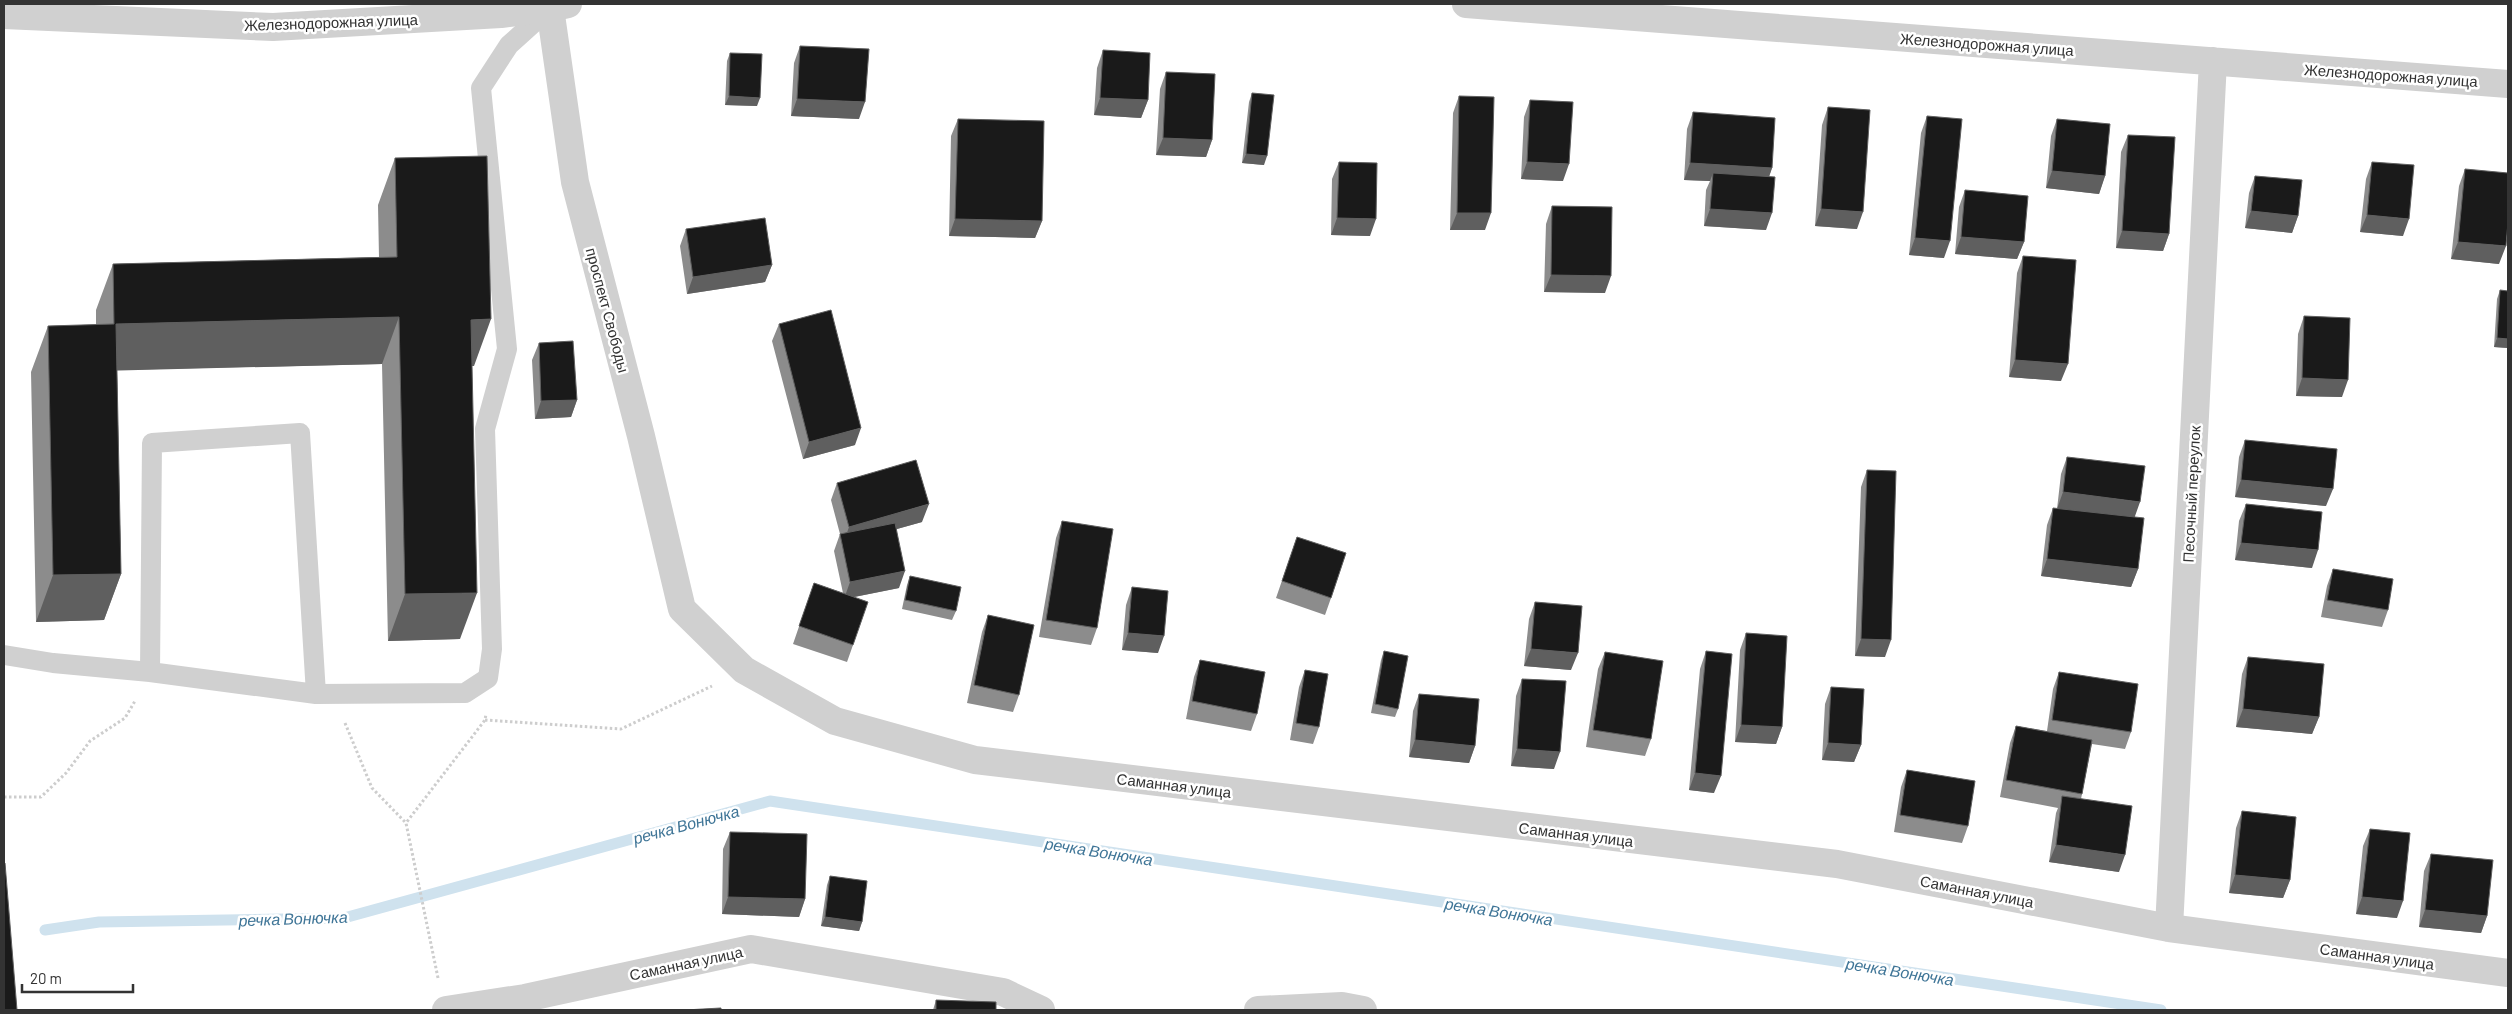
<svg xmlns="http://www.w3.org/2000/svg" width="2512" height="1014" font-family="Barlow,sans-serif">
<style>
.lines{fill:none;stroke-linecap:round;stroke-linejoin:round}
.stream{stroke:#cfe2ee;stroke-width:11}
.path{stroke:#cdcdcd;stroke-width:3;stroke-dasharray:2.5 2.5;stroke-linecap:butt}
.lane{stroke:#d0d0d0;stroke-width:20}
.street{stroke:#d0d0d0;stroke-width:28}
.wall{fill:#8c8c8c}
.shaded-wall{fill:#5f5f5f}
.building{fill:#1a1a1a;stroke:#5f5f5f}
.labels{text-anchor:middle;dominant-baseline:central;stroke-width:5;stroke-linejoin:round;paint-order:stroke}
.street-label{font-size:15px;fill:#333;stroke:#fff}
.water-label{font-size:16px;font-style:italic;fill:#3f7597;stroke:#fff}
</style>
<rect width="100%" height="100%" fill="#fff"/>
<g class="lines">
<path class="stream" d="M45,930L99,922L344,918L770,801L2161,1010"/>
<path class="path" d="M485,720L621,729L712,686
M345,723L372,788L406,823
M4,797H41L66,773L90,741L125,718L135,701
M438,978L406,823L485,720L486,714"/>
<path class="lane" d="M4,655L53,663L150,672L316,694L465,693L488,678L492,649L485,429L507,349L481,88L509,45L550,8
M150,672L152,443L300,433L316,694"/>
<path class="street" d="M1466,4L2508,84
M550,8L575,182L641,436L682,609L744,670L835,721L975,760L1837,864L2169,928L2508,973
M4,15L273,27L501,14L550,8L568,4
M2169,928L2213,61
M446,1010L525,998L751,949L1003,992L1041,1010
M1258,1010L1342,1006L1363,1010"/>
</g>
<path class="wall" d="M800,46L859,119L791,116L794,63Z
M1103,50L1148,100L1141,118L1094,115L1097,68Z
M730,53L757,106L725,105L727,61Z
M1166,72L1212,140L1206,157L1156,155L1160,89Z
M1252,93L1264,165L1242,163L1249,102Z
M1459,96L1485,230H1450L1453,113Z
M1530,100L1563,181L1521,179L1524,117Z
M1828,107L1857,229L1815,226L1822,125Z
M1693,112L1772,168L1769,177L1766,230L1704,226L1706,190L1710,181L1684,180L1687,129Z
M1927,116L1944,258L1909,255L1921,133Z
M958,119L1042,221L1035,238L949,236L951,136Z
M2057,119L2105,176L2099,194L2046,188L2051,136Z
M2128,135L2169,234L2163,251L2116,248L2121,152Z
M395,158L474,366H472L460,639L388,641L382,364L117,370L121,574L104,620L36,622L31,372L48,326L96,325V310L113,264L379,257L378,205Z
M1339,162L1370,236L1331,235L1332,179Z
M2372,162L2403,236L2360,232L2366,179Z
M2465,169L2499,264L2451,259L2459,186Z
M2255,176L2298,216L2292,233L2245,228L2249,193Z
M1965,190L2024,242L2017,259L1955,254L1959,207Z
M1552,206L1605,293L1544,292L1546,224Z
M686,229L772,265L765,282L687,294L680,246Z
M2023,256L2061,381L2009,377L2017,273Z
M2500,290L2508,348L2494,347L2497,299Z
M2304,316L2342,397L2296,396L2298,334Z
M779,324L855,445L803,459L772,341Z
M539,343L577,400L571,417L535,419L532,360Z
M2245,440L2326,506L2235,497L2239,457Z
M2067,457L2135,517L2138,569L2131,587L2041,576L2047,525L2053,508L2057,509L2061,474Z
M1867,470L1885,657L1855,656L1861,487Z
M837,483L922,522L897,529L899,588L854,597L853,645L847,662L793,644L814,583L843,593L834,551L840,534L831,500Z
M2246,504L2312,568L2235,560L2239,521Z
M1062,521L1097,628L1091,645L1039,637L1056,538Z
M1297,537L1331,598L1325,615L1276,598Z
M2333,569L2388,610L2382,627L2321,617L2327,586Z
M910,576L956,611L952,620L902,609L907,585Z
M1132,587L1158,653L1122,650L1126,605Z
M1535,602L1571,670L1524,666L1529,619Z
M988,615L1019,695L1013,712L967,703L982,632Z
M1746,633L1782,727L1776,744L1735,742L1740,650Z
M1384,651L1398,709L1395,717L1371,713L1381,660Z
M1706,651L1714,793L1689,790L1700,669Z
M1605,652L1651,739L1645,756L1586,747L1598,669Z
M2248,657L2319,717L2312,734L2236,727L2242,674Z
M1200,660L1257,714L1251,731L1186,719L1194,677Z
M1305,670L1319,727L1313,744L1290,740L1299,687Z
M2059,672L2131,732L2125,749L2092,744L2081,799L2119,872L2049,862L2056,813L2058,808L2000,797L2010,743L2016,726L2047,731L2053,689Z
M1522,679L1554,769L1511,766L1516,696Z
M1831,687L1861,745L1854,762L1822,760L1825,704Z
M1419,694L1475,746L1469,763L1409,757L1413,711Z
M1907,770L1968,826L1962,843L1894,832L1901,787Z
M2242,811L2290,880L2283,898L2229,893L2236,828Z
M2370,829L2397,918L2356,914L2363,846Z
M730,832L805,899L799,917L722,914L723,849Z
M2431,854L2487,916L2481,933L2419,927L2424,871Z
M830,876L862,922L859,931L821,926L827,885Z
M936,1000L996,1010H933Z"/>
<path class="shaded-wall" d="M729,96L760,98L757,106L725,105Z
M1100,98L1148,100L1141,118L1094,115Z
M797,99L865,102L859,119L791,116Z
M1163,138L1212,140L1206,157L1156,155Z
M1246,154L1267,156L1264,165L1242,163Z
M1527,162L1569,164L1563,181L1521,179Z
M1690,163L1772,168L1766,185L1713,173L1710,181L1684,180Z
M2052,171L2105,176L2099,194L2046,188Z
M1710,209L1772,213L1766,230L1704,226Z
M1821,209L1863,212L1857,229L1815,226Z
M2251,211L2298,216L2292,233L2245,228Z
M1457,213H1491L1485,230H1450Z
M2367,215L2409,219L2403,236L2360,232Z
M1337,218L1376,219L1370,236L1331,235Z
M955,219L1042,221L1035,238L949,236Z
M2122,231L2169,234L2163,251L2116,248Z
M1961,237L2024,242L2017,259L1955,254Z
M1915,238L1950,241L1944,258L1909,255Z
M2458,242L2506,246L2499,264L2451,259Z
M772,265L765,282L687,294L693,277Z
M1551,275L1611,276L1605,293L1544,292Z
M399,317L382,364L99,371L116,324Z
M491,319L474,366H454L471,320Z
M2497,338L2508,339V348L2494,347Z
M2015,360L2068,364L2061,381L2009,377Z
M2302,378L2348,380L2342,397L2296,396Z
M577,400L571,417L535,419L541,401Z
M861,428L855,445L803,459L809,442Z
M2241,480L2333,489L2326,506L2235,497Z
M2063,492L2140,502L2134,519L2057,509Z
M929,504L922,522L843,544L849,527Z
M2241,543L2318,550L2312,568L2235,560Z
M2047,559L2138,569L2131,587L2041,576Z
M905,571L899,588L844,599L850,582Z
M121,574L104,620L36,622L53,575Z
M477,593L460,639L388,641L405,594Z
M1128,633L1164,636L1158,653L1122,650Z
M1861,639L1891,640L1885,657L1855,656Z
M1531,649L1578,653L1571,670L1524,666Z
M2243,709L2319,717L2312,734L2236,727Z
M1741,725L1782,727L1776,744L1735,742Z
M1415,740L1475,746L1469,763L1409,757Z
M1828,743L1861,745L1854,762L1822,760Z
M1517,749L1560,752L1554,769L1511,766Z
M1695,773L1721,776L1714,793L1689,790Z
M2056,845L2125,855L2119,872L2049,862Z
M2235,875L2290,880L2283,898L2229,893Z
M728,897L805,899L799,917L722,914Z
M2362,897L2403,901L2397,918L2356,914Z
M2425,910L2487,916L2481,933L2419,927Z
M825,917L862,922L859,931L821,926Z"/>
<path class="building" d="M800,46L869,49L865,102L797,99Z
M1103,50L1150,53L1148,100L1100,98Z
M730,53L762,54L760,98L729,96Z
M1166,72L1215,74L1212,140L1163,138Z
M1252,93L1274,95L1267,156L1246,154Z
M1459,96L1494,97L1491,213H1457Z
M1530,100L1573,102L1569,164L1527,162Z
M1828,107L1870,110L1863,212L1821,209Z
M1693,112L1775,118L1772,168L1690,163Z
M1927,116L1962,119L1950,241L1915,238Z
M958,119L1044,121L1042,221L955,219Z
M2057,119L2110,124L2105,176L2052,171Z
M2128,135L2175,137L2169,234L2122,231Z
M487,156L491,319L471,320L477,593L405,594L399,317L116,324L121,574L53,575L48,326L114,324L113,264L397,257L395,158Z
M1339,162L1377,163L1376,219L1337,218Z
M2372,162L2414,165L2409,219L2367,215Z
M2465,169L2508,173V222L2506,246L2458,242Z
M1713,173L1775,177L1772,213L1710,209Z
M2255,176L2302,180L2298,216L2251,211Z
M1965,190L2028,196L2024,242L1961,237Z
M1552,206L1612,207L1611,276L1551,275Z
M765,218L772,265L693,277L686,229Z
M2023,256L2076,260L2068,364L2015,360Z
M2500,290L2508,291V339L2497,338Z
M831,310L861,428L809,442L779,324Z
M2304,316L2350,318L2348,380L2302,378Z
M573,341L577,400L541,401L539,343Z
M2245,440L2337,449L2333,489L2241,480Z
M2067,457L2145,466L2140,502L2063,492Z
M916,460L929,504L849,527L837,483Z
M1867,470L1896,471L1891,640L1861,639Z
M2246,504L2322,512L2318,550L2241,543Z
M2053,508L2144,518L2138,569L2047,559Z
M1062,521L1113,529L1097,628L1046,620Z
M895,523L905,571L850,582L840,534Z
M1297,537L1346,553L1331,598L1282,581Z
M2333,569L2393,579L2388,610L2327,600Z
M910,576L961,587L956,611L905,600Z
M814,583L868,602L853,645L799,626Z
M1132,587L1168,591L1164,636L1128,633Z
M1535,602L1582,606L1578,653L1531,649Z
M988,615L1034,625L1019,695L974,685Z
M1746,633L1787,636L1782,727L1741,725Z
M1384,651L1408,656L1398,709L1375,704Z
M1706,651L1732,654L1721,776L1695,773Z
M1605,652L1663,661L1651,739L1593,730Z
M2248,657L2324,664L2319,717L2243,709Z
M1200,660L1265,672L1257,714L1192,701Z
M1305,670L1328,674L1319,727L1296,723Z
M2059,672L2138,684L2131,732L2052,720Z
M1522,679L1566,681L1560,752L1517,749Z
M1831,687L1864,689L1861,745L1828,743Z
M1419,694L1479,699L1475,746L1415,740Z
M2016,726L2092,740L2082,794L2006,780Z
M1907,770L1975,781L1968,826L1900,815Z
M2062,796L2132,806L2125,855L2056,845Z
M2242,811L2296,817L2290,880L2235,875Z
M2370,829L2410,833L2403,901L2362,897Z
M730,832L807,834L805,899L728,897Z
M2431,854L2493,860L2487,916L2425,910Z
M4,863H5L17,1010H4Z
M830,876L867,881L862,922L825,917Z
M936,1000L996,1002V1010H936Z
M721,1008V1010H685Z"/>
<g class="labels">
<g class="street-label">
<text transform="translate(331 22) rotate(-2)">Железнодорожная улица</text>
<text transform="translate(1987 44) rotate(4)">Железнодорожная улица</text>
<text transform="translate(2391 75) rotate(4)">Железнодорожная улица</text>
<text transform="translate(608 310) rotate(75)">проспект Свободы</text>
<text transform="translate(2191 494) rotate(-87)">Песочный переулок</text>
<text transform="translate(1174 785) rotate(7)">Саманная улица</text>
<text transform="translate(1576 834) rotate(7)">Саманная улица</text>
<text transform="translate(1977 891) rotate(11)">Саманная улица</text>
<text transform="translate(2377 956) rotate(8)">Саманная улица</text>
<text transform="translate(686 963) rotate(-12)">Саманная улица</text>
</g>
<g class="water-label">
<text transform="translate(686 824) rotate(-15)">речка Вонючка</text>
<text transform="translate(1099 851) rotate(9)">речка Вонючка</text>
<text transform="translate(1499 911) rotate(9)">речка Вонючка</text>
<text transform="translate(293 918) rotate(-2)">речка Вонючка</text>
<text transform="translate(1900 971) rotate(9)">речка Вонючка</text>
</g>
</g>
<rect width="2512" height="1014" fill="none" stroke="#333333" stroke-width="10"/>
<path d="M22 984v8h111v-8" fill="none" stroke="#333333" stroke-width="2.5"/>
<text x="30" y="984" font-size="15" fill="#333333" stroke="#ffffff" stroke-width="4" paint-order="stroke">20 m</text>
</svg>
